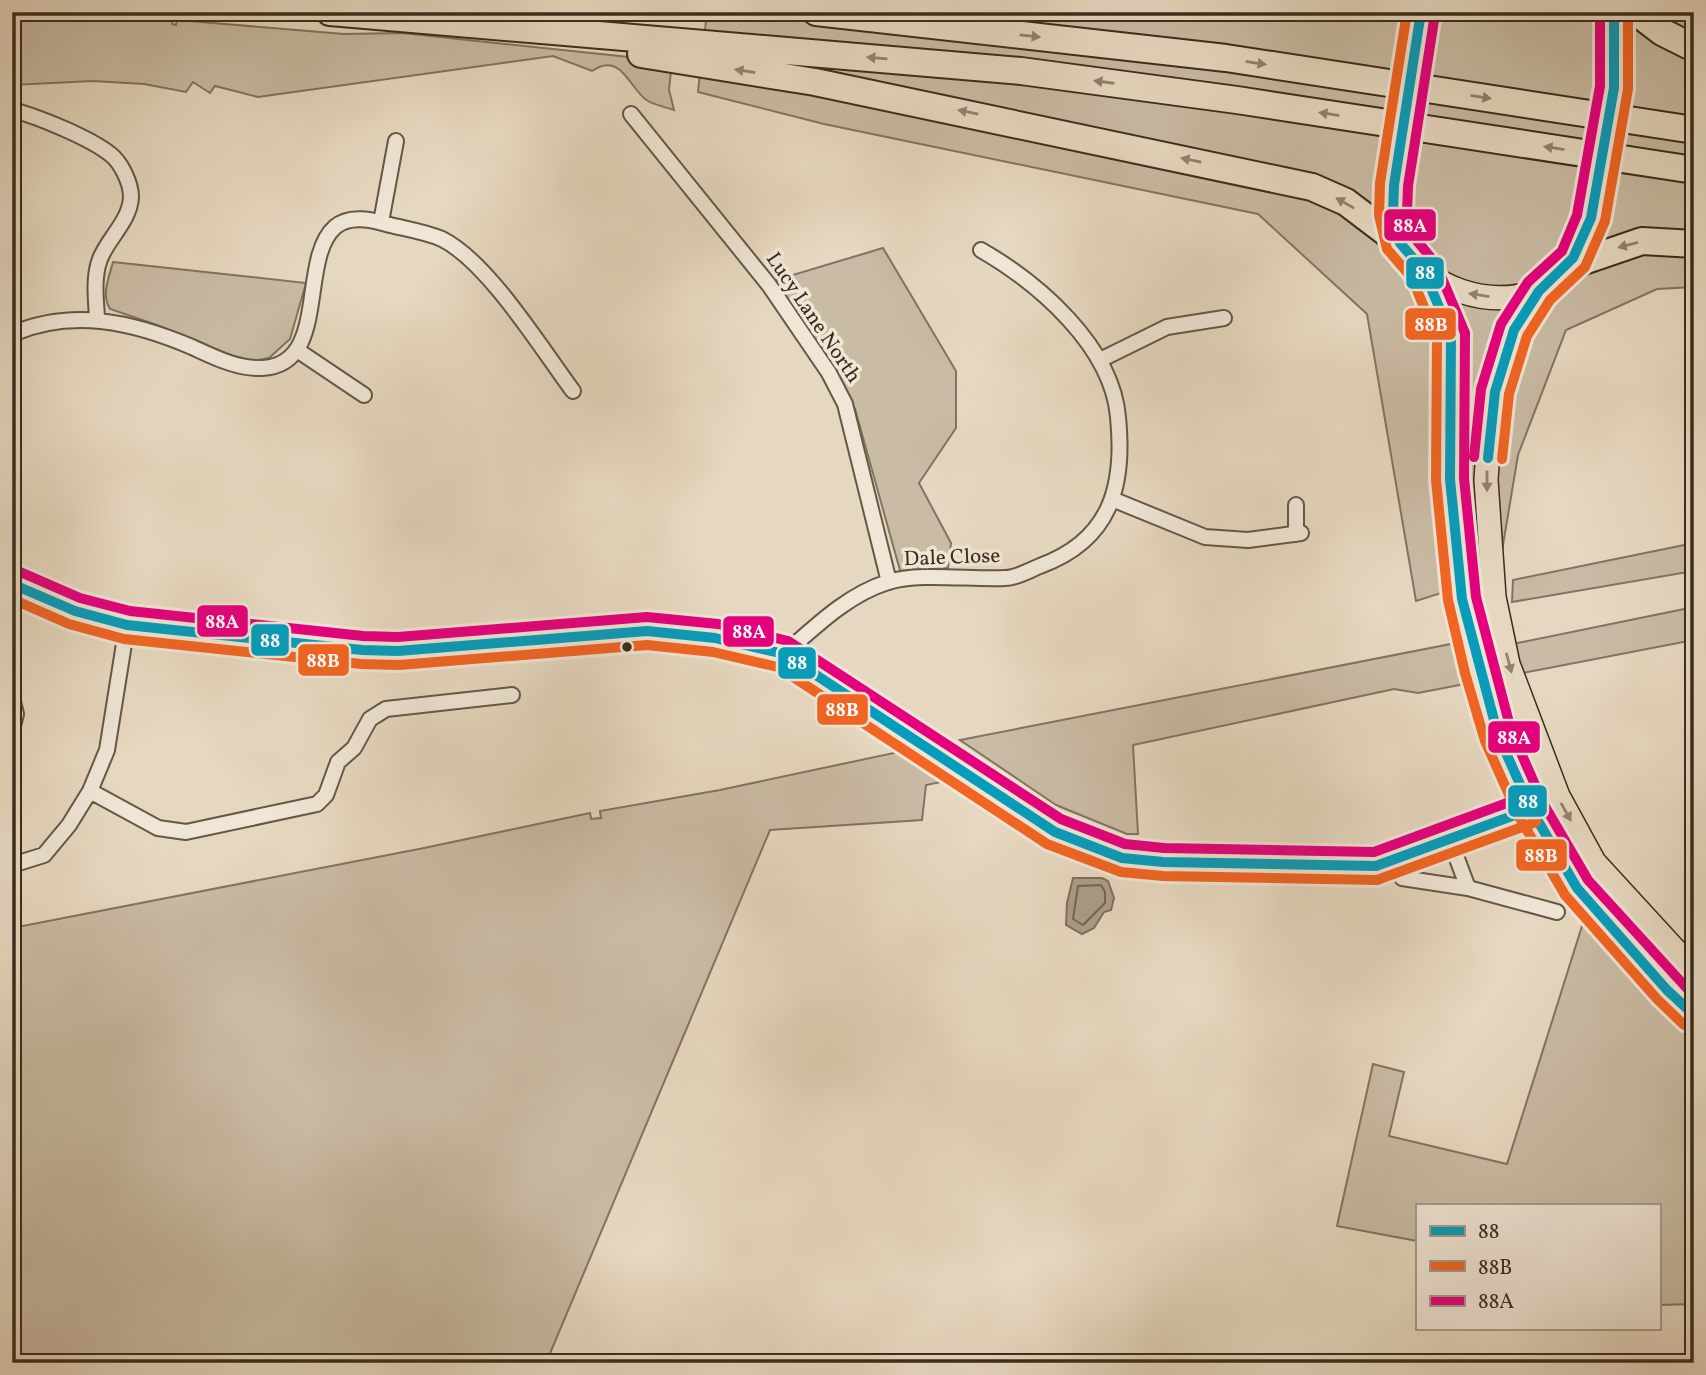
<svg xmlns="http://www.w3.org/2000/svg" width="1706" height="1375" font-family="Vollkorn,serif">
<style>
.green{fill:#c9bba4;stroke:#827461;stroke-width:2}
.water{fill:#ac9e89;stroke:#7e715e;stroke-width:2}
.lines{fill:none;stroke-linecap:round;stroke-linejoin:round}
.shore{stroke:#736654;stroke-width:2}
.street-casing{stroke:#655846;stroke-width:18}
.secondary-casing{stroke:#3a2d1e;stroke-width:24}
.primary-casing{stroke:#3a2d1e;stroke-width:26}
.highway-casing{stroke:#3a2d1e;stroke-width:30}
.street{stroke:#efe6d6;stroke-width:14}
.secondary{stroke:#efe6d6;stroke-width:21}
.primary{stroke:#e6d8c0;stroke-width:23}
.highway{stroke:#e6d8c0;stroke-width:26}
.primary-bridge-casing{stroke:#3a2d1e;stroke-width:26;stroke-linecap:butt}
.primary-bridge{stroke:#e6d8c0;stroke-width:23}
.bus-1-casing{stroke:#efe6d6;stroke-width:16}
.bus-2-casing{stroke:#efe6d6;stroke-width:16}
.bus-3-casing{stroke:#efe6d6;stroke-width:16}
.bus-1{stroke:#069dbc;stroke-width:10}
.bus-2{stroke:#f26522;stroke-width:10}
.bus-3{stroke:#e5007d;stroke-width:10}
.oneway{fill:#90826f}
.bus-dot{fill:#3a2d1e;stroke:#efe6d6;stroke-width:2.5}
.labels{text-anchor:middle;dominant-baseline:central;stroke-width:7;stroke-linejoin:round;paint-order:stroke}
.street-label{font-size:21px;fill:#3a2d1e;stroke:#efe6d6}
.line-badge{stroke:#efe6d6;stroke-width:2.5}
.badge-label{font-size:19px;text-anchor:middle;font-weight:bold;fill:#fff}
</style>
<rect width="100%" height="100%" fill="#e6d8c0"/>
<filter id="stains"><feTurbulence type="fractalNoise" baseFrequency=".00286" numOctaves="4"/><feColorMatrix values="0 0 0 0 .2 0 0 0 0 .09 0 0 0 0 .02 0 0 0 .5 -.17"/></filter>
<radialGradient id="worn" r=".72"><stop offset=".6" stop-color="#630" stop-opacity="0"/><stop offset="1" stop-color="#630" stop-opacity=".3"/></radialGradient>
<path class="green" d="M12,12L157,13L163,19L172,20V24L176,25L177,20L344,34L402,33L648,59L671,71L669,90L674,110C665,107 655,105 648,101C630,91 622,50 592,71L553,56L258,97L215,86L210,93L193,82L186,92L144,84L93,81L12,85Z
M707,12H1694V287L1657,289L1566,330L1518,455L1498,575L1416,601L1367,314L1258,214L824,124L698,92Z
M883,248L956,371V428L919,483L951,543L948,568L901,574L855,409L776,280Z
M113,262L306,283L290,339L269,358L253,361L233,357L157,325L110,309C101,295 109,277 113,262Z
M1694,543V571L1512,602L1513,580Z
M1694,607V640L1418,693L1394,689L1133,745L1138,834H1127L1056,805L960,740L1456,643L1459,655Z
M903,751L946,781L926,785L922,820L770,830L546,1363H12V928L424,848L590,813L591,819L601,818L600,811L720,790Z
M1583,923L1694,1036V1304L1659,1305V1205H1417V1241L1337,1226L1373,1064L1404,1072L1389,1136L1507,1164Z"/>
<path class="water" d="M1073,878H1102L1108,881L1114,898L1111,910L1104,912L1094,928L1082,934L1066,925L1067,903Z"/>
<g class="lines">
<path class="shore" d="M1078,886L1101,885L1105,892V903L1083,925L1073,919Z"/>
<defs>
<path id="street" d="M12,110C37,116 90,138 110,154C121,162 131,183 131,197C130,221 108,238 100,259C93,277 96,300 97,318
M631,114L769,285L829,373L845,404L889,582
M381,222L396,141
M12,334C73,308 133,322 192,347C214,357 237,369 262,368C330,365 298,260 335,227C350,214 373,220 390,225C407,229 426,232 442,239C488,262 541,348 573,391
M297,350L364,395
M1100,360L1167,327L1224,318
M1112,499L1205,537L1248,540L1301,533
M1296,534V505
M784,654C816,626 847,595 888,582C920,572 972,580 1005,578C1017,578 1030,570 1040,566C1111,540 1125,486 1118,417C1112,346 1038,283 981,250
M12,698L16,714L12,730
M90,791L158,828L186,832L317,804L326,795L338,762L354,748L370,719L386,709L512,695
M1450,840L1468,888L1557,912
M12,865L44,855L69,825L90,791L107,750L127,625
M1402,878L1468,888"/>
<path id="secondary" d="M12,584L75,611L127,625L362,650L398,651L647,631L715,638L784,654L1055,832L1122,858L1163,862L1376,866L1531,809"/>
<path id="primary" d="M1614,78L1617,46L1614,12
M1394,185C1394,203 1392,226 1401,243C1424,288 1493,311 1538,290C1566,277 1582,245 1591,218
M1424,271L1451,336L1450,479L1462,599L1498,735L1531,809L1577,888L1667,990L1694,1015
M1539,290L1508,342L1492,391L1486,480L1494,597L1508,664L1558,796L1594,862L1694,971"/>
<path id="highway" d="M330,12L1021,71L1237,100L1694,170
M816,12L1226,58L1694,130
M1636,12L1662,32L1694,48
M641,54L815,82L1312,187L1346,202L1400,243
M1566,267L1642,241L1694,244"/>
</defs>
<use href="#street" class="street-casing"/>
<use href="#secondary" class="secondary-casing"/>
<use href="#primary" class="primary-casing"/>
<use href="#highway" class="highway-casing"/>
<use href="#street" class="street"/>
<use href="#secondary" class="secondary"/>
<use href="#primary" class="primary"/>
<use href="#highway" class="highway"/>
<defs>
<path id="primary-bridge" d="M1394,185L1419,20
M1591,218L1614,78"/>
</defs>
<use href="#primary-bridge" class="primary-bridge-casing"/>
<use href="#primary-bridge" class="primary-bridge"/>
<defs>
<path id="bus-1" d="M1421,12L1394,185L1393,214L1400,243L1424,271L1451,336L1450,479L1462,599L1498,735L1531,809L1577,888L1667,990L1694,1015
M1488,458L1495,392L1514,330L1539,291L1573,258L1591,218L1614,88V12
M12,584L75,611L127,625L362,650L398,651L647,631L715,638L784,654L1055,832L1122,858L1163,862L1376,866L1531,809"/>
<path id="bus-2" d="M1407,12L1380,183L1379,215L1387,249L1412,278L1437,339L1436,480L1448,600L1465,673L1485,741L1518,815L1565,895L1657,999L1684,1025
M1502,459L1509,394L1527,336L1550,300L1585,267L1605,221L1628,89V12
M12,599L69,624L124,639L361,664L399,665L647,645L713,652L778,667L1047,844L1121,872L1163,876L1377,880L1536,822"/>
<path id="bus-3" d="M1435,14L1408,186L1407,213L1413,236L1436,264L1465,333L1464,478L1476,597L1511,730L1543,803L1588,880L1694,996
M1474,457L1481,389L1501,324L1528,282L1562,251L1577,215L1600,86V13
M18,571L80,598L130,611L363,636L398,637L647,617L718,624L788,641L1061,819L1125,844L1164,848L1374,852L1526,796"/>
</defs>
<use href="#bus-1" class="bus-1-casing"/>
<use href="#bus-2" class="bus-2-casing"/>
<use href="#bus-3" class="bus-3-casing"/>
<use href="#bus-1" class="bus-1"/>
<use href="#bus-2" class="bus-2"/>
<use href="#bus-3" class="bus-3"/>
</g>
<defs><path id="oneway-solid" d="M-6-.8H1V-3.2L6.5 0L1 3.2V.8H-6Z" transform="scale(1.75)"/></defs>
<g class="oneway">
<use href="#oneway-solid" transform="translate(1030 36) rotate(6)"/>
<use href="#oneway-solid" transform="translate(877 58) rotate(-175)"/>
<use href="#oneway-solid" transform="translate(1256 63) rotate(9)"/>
<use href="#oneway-solid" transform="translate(745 71) rotate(-171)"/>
<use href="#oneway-solid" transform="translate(1104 82) rotate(-172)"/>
<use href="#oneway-solid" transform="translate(1481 97) rotate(9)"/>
<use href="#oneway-solid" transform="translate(968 112) rotate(-168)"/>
<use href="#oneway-solid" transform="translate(1329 114) rotate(-171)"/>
<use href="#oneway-solid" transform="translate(1554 148) rotate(-171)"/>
<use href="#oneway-solid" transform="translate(1191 160) rotate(-168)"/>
<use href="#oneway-solid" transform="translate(1345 203) rotate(-150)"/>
<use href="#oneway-solid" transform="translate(1628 245) rotate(165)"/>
<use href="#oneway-solid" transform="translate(1479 295) rotate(-171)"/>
<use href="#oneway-solid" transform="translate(1487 481) rotate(90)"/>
<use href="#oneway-solid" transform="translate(1509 663) rotate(75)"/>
<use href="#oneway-solid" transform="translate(1566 812) rotate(61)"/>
</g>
<circle class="bus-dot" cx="627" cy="647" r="6"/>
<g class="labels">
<g class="street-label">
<text transform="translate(813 318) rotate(56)">Lucy Lane North</text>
<text transform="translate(952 558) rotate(-2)">Dale Close</text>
</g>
</g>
<g class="line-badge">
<rect x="1383" y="208" width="54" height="34" rx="7" fill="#e5007d"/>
<rect x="1405" y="256" width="40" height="34" rx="7" fill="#069dbc"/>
<rect x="1404" y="307" width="53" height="34" rx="7" fill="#f26522"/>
<rect x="196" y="604" width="53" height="34" rx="7" fill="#e5007d"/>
<rect x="722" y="615" width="53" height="33" rx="7" fill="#e5007d"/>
<rect x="250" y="623" width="40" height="34" rx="7" fill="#069dbc"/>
<rect x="297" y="643" width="53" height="34" rx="7" fill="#f26522"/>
<rect x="777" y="646" width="40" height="34" rx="7" fill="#069dbc"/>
<rect x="816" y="693" width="53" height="33" rx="7" fill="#f26522"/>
<rect x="1487" y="720" width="54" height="34" rx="7" fill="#e5007d"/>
<rect x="1507" y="784" width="41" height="34" rx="7" fill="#069dbc"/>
<rect x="1515" y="838" width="53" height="34" rx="7" fill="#f26522"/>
</g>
<g class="badge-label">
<text x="1410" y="232">88A</text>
<text x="1425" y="279">88</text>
<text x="1431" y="331">88B</text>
<text x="222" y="628">88A</text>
<text x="749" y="638">88A</text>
<text x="270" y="647">88</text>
<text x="323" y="667">88B</text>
<text x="797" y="669">88</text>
<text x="842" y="716">88B</text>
<text x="1514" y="744">88A</text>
<text x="1528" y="808">88</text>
<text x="1541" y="862">88B</text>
</g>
<rect width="1706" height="1375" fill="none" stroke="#e6d8c0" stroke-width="42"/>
<rect x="14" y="14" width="1678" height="1347" fill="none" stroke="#3a2d1e" stroke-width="3.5"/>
<rect x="21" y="21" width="1664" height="1333" fill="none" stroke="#3a2d1e" stroke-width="2"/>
<rect x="1416" y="1204" width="245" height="126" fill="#efe6d6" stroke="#a79c8c" stroke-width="2"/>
<rect x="1430" y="1226" width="35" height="10" fill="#069dbc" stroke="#a79c8c" stroke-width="2"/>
<text x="1478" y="1238" font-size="21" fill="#3a2d1e">88</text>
<rect x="1430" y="1261" width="35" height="10" fill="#f26522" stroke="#a79c8c" stroke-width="2"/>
<text x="1478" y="1274" font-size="21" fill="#3a2d1e">88B</text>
<rect x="1430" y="1296" width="35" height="10" fill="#e5007d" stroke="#a79c8c" stroke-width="2"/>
<text x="1478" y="1308" font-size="21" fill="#3a2d1e">88A</text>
<rect width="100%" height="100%" filter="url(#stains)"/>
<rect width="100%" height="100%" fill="url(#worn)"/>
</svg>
